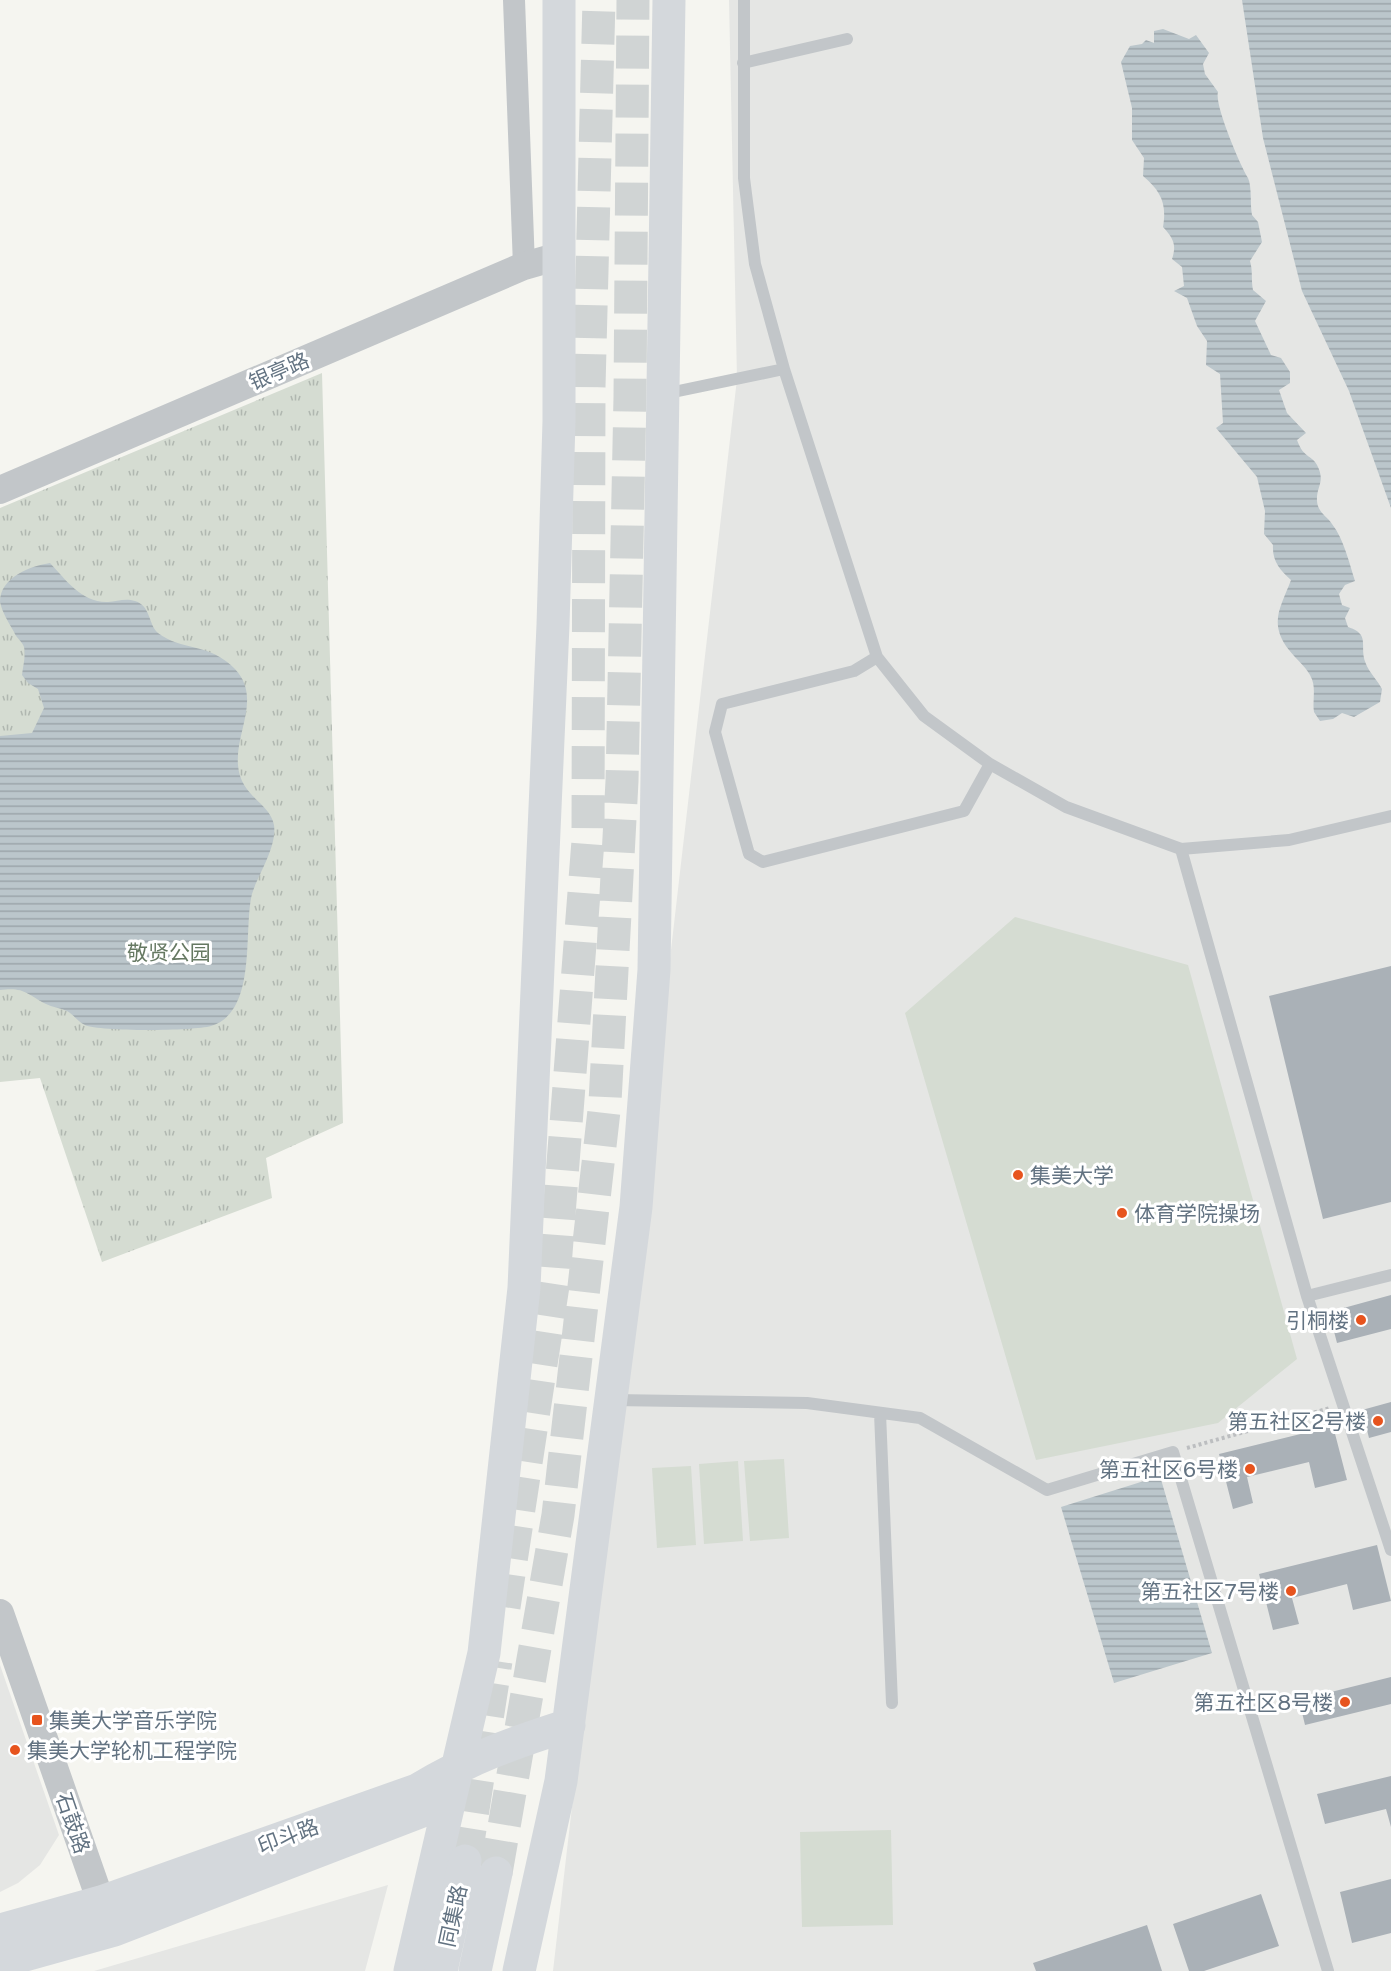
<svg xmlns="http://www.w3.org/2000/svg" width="1391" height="1971" font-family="'Public Sans','Noto Sans SC',sans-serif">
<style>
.built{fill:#e5e6e4}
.grass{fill:#d5dcd2}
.park{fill:url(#park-tufts)}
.water{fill:url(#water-rules)}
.building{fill:#aab1b7}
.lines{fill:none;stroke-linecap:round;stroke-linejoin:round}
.trunk-tunnel{stroke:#d0d4d4;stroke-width:33;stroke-dasharray:33 16;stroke-linecap:butt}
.path{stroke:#bcbec0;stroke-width:4;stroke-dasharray:3 3;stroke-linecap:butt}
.service{stroke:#c2c6c9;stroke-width:12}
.minor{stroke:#c2c6c9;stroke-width:22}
.tertiary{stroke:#c2c6c9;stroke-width:28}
.secondary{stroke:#d4d8dc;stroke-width:33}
.trunk{stroke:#d4d8dc;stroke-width:33}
.poi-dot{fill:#e7541e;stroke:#fff;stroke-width:2}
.labels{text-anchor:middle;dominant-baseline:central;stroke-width:6;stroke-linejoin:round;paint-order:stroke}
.street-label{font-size:21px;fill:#637382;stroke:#fff}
.park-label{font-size:21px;fill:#667962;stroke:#fff}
.poi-label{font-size:21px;fill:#637382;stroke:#fff;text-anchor:end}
</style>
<defs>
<pattern id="park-tufts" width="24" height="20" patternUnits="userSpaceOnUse" patternTransform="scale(1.5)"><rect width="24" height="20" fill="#d5dcd2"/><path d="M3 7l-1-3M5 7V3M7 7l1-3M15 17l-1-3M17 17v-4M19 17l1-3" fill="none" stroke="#b0b7b0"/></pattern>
<pattern id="water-rules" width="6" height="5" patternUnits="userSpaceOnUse" patternTransform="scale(1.5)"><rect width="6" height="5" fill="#bbc6cb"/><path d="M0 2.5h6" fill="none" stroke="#9ca5aa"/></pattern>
</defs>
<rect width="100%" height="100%" fill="#f5f5f0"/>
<path class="built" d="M729,0H1391V1971H553L737,379Z
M0,1665L59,1835L40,1865L18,1883L0,1892Z
M388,1885L365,1971H94Z"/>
<path class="grass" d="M1015,917L1188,965L1297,1359L1218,1423L1036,1460L905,1013Z
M784,1459L789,1538L750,1541L744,1461Z
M738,1461L743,1541L704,1544L699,1464Z
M691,1466L696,1545L657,1548L652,1468Z
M891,1830L893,1925L802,1927L800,1832Z"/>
<path class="park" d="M322,373L343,1123L266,1158L272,1198L102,1262L40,1078L0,1082V508Z"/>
<path class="water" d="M1242,0H1391V508L1349,391L1302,291L1263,138Z
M1163,29L1189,39L1196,35L1209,53L1203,64L1205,74L1218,92C1214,104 1240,165 1248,178C1252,186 1250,205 1252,215L1258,222L1262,242L1250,261C1253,271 1251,280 1253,290L1266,301L1255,321L1271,355L1281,358L1290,372V383L1279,390L1287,413L1306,433L1297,440C1304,459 1311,454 1317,465C1326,482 1316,486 1317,501C1318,513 1327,516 1332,524C1344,539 1349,563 1355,581L1345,585L1339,594L1342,605L1350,608L1345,618L1348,627C1372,635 1358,646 1366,664C1369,672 1378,681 1382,689L1380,702L1354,717L1342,713L1333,719L1320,721L1314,712C1312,700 1317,687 1310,675C1305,666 1296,659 1289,650C1268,623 1281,607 1291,580C1280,570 1272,561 1273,545L1264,534L1265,511L1257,477L1216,428L1223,423L1220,374L1206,365L1207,341L1197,326L1187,298L1174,291L1184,286L1182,267L1172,259C1177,244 1173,238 1163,227C1167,204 1161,191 1143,176L1144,158L1132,140V108L1121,62L1130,46L1142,44L1146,40L1154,43V31Z
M50,563C66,580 82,603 108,602C117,601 126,598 135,601C151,606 148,624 158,633C181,651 209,642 235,669C262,698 235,732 238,765C240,797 270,802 274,825C277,848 258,874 252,894C243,930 258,1012 211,1026C194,1031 100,1032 85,1025C78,1022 74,1015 67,1011C60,1008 52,1007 46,1004C26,994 25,987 0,990V736L32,733L44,708L38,689L28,683L22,675C23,666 26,655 24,647C22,641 16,638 14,632C9,623 2,612 0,602C0,577 31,566 50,563Z
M1160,1476L1212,1653L1114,1683L1061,1507Z"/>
<path class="building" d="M1391,966V1202L1323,1219L1269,996Z
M1391,1295V1329L1337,1343L1329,1312Z
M1391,1402V1432L1369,1438L1362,1410Z
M1333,1426L1347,1480L1315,1488L1309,1462L1247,1477L1253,1503L1233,1509L1219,1454Z
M1377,1545L1391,1601L1353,1610L1347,1584L1292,1598L1299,1624L1273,1630L1259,1574Z
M1391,1677V1704L1305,1725L1299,1700Z
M1391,1776V1827L1386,1809L1325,1824L1317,1794Z
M1391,1879V1933L1352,1943L1340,1892Z
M1261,1894L1279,1946L1204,1971H1189L1173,1924Z
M1147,1925L1162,1971H1036L1033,1963Z"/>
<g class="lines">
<path class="trunk-tunnel" d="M504,1607L554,1279L588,841L589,387L599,0
M465,1861L496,1661
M496,1873L558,1515L605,1102L622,781L630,397L633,0"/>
<path class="path" d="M1187,1448L1330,1408"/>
<path class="service" d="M744,0V178L755,264L784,369L877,657L924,716L990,764L1066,807L1181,849L1289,840L1391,816
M743,63L847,39
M664,394L784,369
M877,657L854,671L722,704L715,732L749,854L763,862L964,811L990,764
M1181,849L1307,1296L1391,1550
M1307,1296L1391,1275
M613,1400L807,1403L920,1418L1047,1490L1173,1452L1328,1971
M880,1413L892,1703"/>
<path class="minor" d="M514,0L524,266"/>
<path class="tertiary" d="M0,490L524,266L559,256
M0,1613L101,1902L111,1923"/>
<path class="secondary" d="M0,1930L101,1902L417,1790C468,1759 512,1743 569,1725
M0,1962L114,1930L427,1809
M410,1971L484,1653L524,1288L553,625L559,421V0
M519,1971L561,1781L636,1207L654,970L669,0"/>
<path class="trunk" d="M441,1971L465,1861
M475,1971L496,1873"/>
</g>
<g class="poi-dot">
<circle cx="1018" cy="1175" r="6"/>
<circle cx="1122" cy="1213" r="6"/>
<circle cx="1361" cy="1320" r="6"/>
<circle cx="1378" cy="1421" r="6"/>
<circle cx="1250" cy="1469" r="6"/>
<circle cx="1291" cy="1591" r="6"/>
<circle cx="1345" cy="1702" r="6"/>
<rect x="31" y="1714" width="12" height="12" rx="3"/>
<circle cx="15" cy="1750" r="6"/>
</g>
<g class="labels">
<g class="street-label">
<text transform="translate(279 371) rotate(-23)">银亭路</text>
<text transform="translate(73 1823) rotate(71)">石鼓路</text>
<text transform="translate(288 1836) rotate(-20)">印斗路</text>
<text transform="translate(453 1916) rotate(-78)">同集路</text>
</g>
<g class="park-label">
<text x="169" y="952">敬贤公园</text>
</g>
<g class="poi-label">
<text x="1030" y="1175" text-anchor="start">集美大学</text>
<text x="1134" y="1213" text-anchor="start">体育学院操场</text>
<text x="1349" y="1320">引桐楼</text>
<text x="1366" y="1421">第五社区2号楼</text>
<text x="1238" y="1469">第五社区6号楼</text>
<text x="1279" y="1591">第五社区7号楼</text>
<text x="1333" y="1702">第五社区8号楼</text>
<text x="49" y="1720" text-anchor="start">集美大学音乐学院</text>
<text x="27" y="1750" text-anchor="start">集美大学轮机工程学院</text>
</g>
</g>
</svg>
